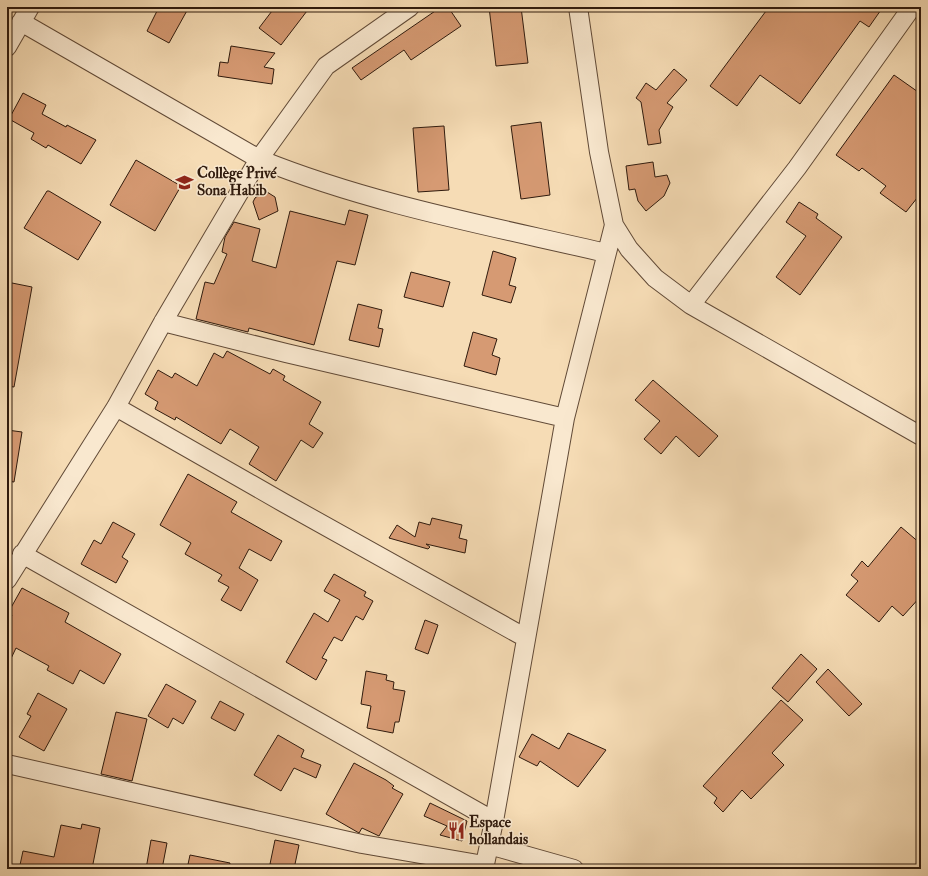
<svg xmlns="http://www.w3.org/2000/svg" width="928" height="876" font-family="'IM FELL Double Pica',serif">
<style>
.building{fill:#d69a73;stroke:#2f1a0d}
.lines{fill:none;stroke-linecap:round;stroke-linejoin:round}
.minor-casing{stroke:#614a37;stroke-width:20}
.minor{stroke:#f9e8cf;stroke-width:18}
.labels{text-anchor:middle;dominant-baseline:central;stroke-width:3;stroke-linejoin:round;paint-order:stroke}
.poi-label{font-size:15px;font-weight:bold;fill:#2f1a0d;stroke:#f9e8cf;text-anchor:start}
</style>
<rect width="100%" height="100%" fill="#f6dcb5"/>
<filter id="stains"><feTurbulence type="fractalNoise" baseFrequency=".005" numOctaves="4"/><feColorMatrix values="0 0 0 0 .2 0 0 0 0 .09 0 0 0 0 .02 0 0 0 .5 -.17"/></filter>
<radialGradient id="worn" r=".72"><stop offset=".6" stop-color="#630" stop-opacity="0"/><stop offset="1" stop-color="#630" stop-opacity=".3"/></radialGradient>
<path class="building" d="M159,7H189L169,43L147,31Z
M275,7H310L281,45L259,28Z
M441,7H448L461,26L411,60L404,50L361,80L352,68Z
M489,7H521L528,63L496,66Z
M769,7H883L869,27L860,21L800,104L760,75L737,106L710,86Z
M231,46L275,53L264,67L274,69L272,84L218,76L220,62L228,63Z
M674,69L687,80L667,103L673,107L659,130L661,143L648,145L641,102L636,98L646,83L656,90Z
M894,75L921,94V193L906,212L880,193L886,186L862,168L859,171L836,155Z
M23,93L46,105L42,114L66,127L67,125L96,140L81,164L48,145L46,148L31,139L34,133L9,119Z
M541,122L550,195L521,199L511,126Z
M444,126L449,190L418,192L413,128Z
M136,160L181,186L155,231L110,205Z
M653,162L655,177L667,175L670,183L664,196L646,211L638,201L635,189L629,190L626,166Z
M47,191H49L101,222L78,260L24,228Z
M263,192H267L275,197L278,211L259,220L253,202L255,198Z
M799,202L818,214L816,218L842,237L800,295L776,277L806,236L786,222Z
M349,210L368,215L355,265L337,261L314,345L249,328L248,332L196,319L205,282L214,284L227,254L222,252L225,237L234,222L260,229L252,261L276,268L290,211L345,225Z
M493,251L516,258L509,285L516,287L511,303L482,295Z
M411,272L450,282L443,307L404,297Z
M7,282L32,287L14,387L7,386Z
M358,304L382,310L378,328L383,329L379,347L349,340Z
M473,332L497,339L492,355L500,358L496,375L464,366Z
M227,351L270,374L273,369L285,376L283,380L321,402L309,424L323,433L313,448L301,440L276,481L249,464L259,447L230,429L221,444L176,417L175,420L155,409L158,402L145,394L158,370L172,378L175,373L197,386L214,353L223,358Z
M653,380L718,436L699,457L676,436L661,454L644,439L660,421L635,400Z
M7,430L22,432L14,482L7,481Z
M188,474L237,502L231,512L282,541L271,561L249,549L239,568L258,580L241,611L221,600L229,587L218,581L222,575L185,554L191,543L160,525Z
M432,518L462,525L459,538L467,540L465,553L426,544L430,547L428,549L389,538L397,525L415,537L419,522L430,525Z
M113,522L135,534L122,557L128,561L116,583L81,564L94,540L101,544Z
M901,527L921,544V596L903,616L892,606L879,622L846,595L858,581L851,575L862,561L868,567Z
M334,574L366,592L364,596L373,601L363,620L356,616L342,641L334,637L322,658L327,660L316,680L286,662L314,613L328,622L340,600L324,591Z
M22,588L69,613L65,622L121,654L104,684L80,670L73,684L47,670L49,666L16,648L7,667V624L12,615L8,613Z
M425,620L438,625L428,654L415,649Z
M801,654L817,669L788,702L772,688Z
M828,669L862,704L849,716L816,682Z
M366,671L387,675L386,680L394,682L393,689L405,691L399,722H395L393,733L367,728L371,706L361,704Z
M166,684L196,701L183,724L173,718L168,728L148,716Z
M38,693L67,709L44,751L19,737L31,716L27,714Z
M781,700L803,720L772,753L784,765L751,799L742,790L723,812L714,803L717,798L703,786Z
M220,701L244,714L235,731L211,718Z
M116,712L147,719L132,781L101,774Z
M568,733L606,750L578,787L540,761L537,766L519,757L532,734L559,749Z
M278,735L304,750L301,757L321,765L316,778L294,768L281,791L254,775Z
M354,763L386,780L394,786L392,788L403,794L379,836L362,828L359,833L326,814Z
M430,803L467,821L462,841L440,835L447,826L424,816Z
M82,824L100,828L92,869H21L22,865H20L23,851L54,857L61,825L81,829Z
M151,840L167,843L162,869H146Z
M275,840L299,845L294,869L270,864Z
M190,855L230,863L229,869H187Z"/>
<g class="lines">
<defs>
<path id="minor" d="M578,7L599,152L614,225L629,249L655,278L691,305L921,436
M21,22L259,159C370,204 490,226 606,253
M7,47L30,7
M691,305L797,168L912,7
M163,322L286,353L565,418
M116,407L284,503L526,638
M22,554L494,821
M7,580L116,407L163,322L259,159L326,66L410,7
M7,764L362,844L484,865
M489,845L574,869
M484,869L494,821L565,418L614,225"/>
</defs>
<use href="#minor" class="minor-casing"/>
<use href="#minor" class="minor"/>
</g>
<defs>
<symbol id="school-bare" viewBox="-9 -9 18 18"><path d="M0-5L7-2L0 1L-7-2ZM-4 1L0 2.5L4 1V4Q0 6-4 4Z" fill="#8f2418" stroke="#f9e8cf" stroke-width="2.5" paint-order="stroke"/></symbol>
<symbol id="restaurant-bare" viewBox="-9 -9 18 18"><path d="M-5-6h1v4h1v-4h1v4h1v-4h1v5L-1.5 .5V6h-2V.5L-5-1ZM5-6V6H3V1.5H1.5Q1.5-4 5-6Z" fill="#8f2418" stroke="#f9e8cf" stroke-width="2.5" paint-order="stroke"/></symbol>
</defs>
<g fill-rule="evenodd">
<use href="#school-bare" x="172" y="170" width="25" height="25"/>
<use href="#restaurant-bare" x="444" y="818" width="25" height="25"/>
</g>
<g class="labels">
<g class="poi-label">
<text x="197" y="173">Collège Privé<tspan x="197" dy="17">Sona Habib</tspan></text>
<text x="469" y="822">Espace<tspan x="469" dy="17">hollandais</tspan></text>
</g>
</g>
<rect width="928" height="876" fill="none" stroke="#f6dcb5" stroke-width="24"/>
<rect x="8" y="8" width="912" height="860" fill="none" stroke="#2f1a0d" stroke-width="2"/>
<rect x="12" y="12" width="904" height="852" fill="none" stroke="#2f1a0d"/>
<rect width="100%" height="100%" filter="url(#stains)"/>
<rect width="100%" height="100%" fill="url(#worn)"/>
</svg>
